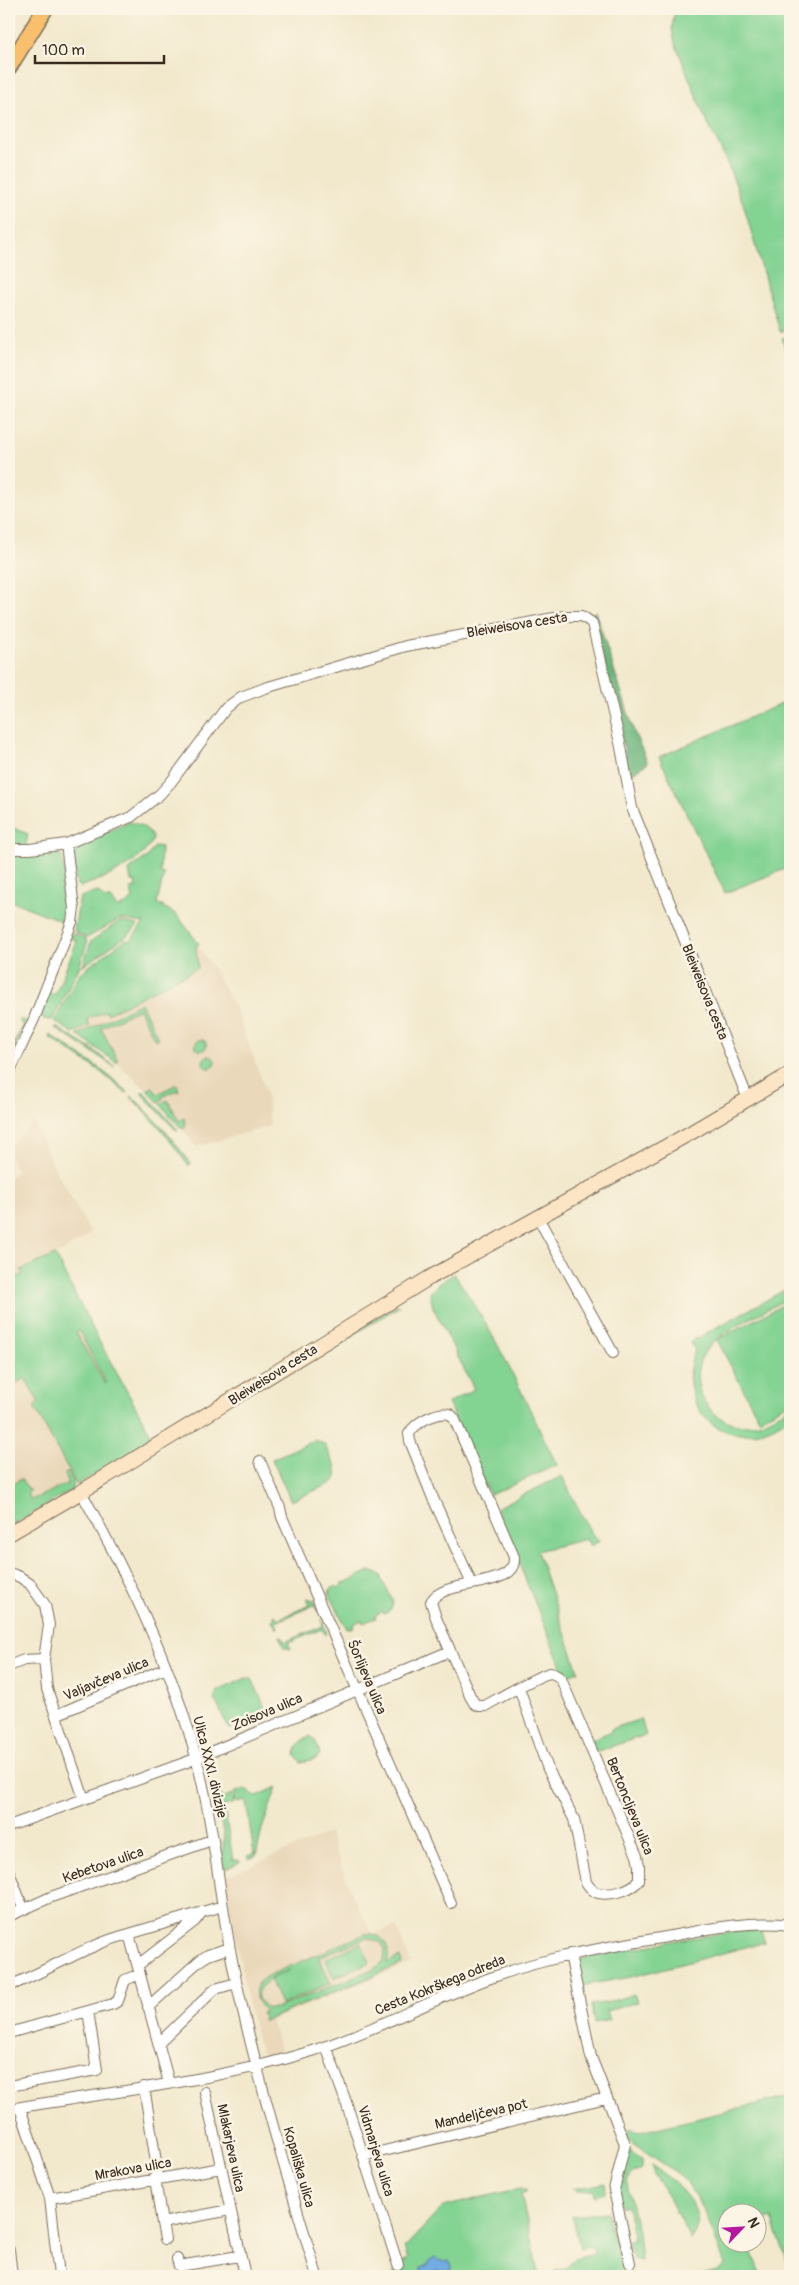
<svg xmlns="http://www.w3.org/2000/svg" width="799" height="2285" font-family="Pangolin,sans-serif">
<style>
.built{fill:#ead8ba}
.green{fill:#83d393;stroke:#5f7e58;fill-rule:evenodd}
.forest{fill:#6ab57d;stroke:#52704e}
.water{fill:#73ace3;stroke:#576b80}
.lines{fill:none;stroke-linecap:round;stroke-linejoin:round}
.minor-casing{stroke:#7b6d5b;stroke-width:12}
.secondary-casing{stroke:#7b6d5b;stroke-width:16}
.primary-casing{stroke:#7b6d5b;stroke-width:18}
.minor{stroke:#fff;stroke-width:10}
.secondary{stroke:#fce5c4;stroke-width:14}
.primary{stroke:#f8bf6c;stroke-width:15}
.labels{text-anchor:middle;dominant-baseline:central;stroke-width:5;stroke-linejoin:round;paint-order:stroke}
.street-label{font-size:14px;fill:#3b2a1e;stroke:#fcf5e5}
</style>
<rect width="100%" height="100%" fill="#fcf5e5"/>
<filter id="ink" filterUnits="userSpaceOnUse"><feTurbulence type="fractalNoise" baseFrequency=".02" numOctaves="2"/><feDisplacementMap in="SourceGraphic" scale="10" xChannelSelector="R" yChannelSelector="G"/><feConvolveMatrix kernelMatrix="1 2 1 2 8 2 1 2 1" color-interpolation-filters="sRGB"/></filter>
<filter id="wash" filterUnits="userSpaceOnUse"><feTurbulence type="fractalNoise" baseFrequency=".0096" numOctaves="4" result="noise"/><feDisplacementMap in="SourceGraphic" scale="20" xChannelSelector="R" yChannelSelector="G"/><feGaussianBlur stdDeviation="1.12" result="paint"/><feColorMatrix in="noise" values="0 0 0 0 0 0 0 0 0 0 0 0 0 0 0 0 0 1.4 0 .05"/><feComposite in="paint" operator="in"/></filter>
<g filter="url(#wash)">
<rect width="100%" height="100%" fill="#f2e9cd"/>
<path class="built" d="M184,924L213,968L236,1011L266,1091L270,1126L196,1147L187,1135L147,1090L116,1062L81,1038L71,1016Z
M34,1122L52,1163L91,1234L53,1257L152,1438L9,1527V1177L18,1172L9,1155V1147Z
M329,1833L349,1887L372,1934L396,1927L411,1963L271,2020L281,2054L265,2056L260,2050L249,2009L225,1881L228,1876L236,1872Z"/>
<path class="green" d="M675,9H790V290L788,292L785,330L780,332L743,203L725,158L703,113L675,43L672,29Z
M789,336L790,364L782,338Z
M790,700V867L725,893L659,757Z
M130,822C140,824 150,829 153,839C140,866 107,877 80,887L77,885L72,851L75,846Z
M9,826L28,834L26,846H9Z
M155,846L161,847L160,873L164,874L157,903L177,915L199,944L196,947L198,968L107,1014L106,1011L87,1019L90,1025L73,1033L54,1021L80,973L126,939L129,941L144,923L120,919L87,938L74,931L80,897L98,892L105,899H111L117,908L128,904L133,897L130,889L136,888L135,881H131L129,870L148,856Z
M54,851L62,856C65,879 71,902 65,925L61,927L62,922L59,920L9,900V855H30Z
M120,921L138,925L132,932L83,966L91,941Z
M73,933L86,939L87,943L79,968L52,1020L43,1019L41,1012L48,992L55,995L77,941L71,938Z
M141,1003L158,1038L155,1040L139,1009L101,1028L118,1061L116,1062L77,1035Z
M20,1019L26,1022L9,1060V1052L24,1025L19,1022Z
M56,1027L92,1049L115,1067L55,1028Z
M50,1035L98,1067L127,1091L126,1093L97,1069L49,1037Z
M195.5 1045a5.5 5.5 0 1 1 11 0a5.5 5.5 0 1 1-11 0Z
M203 1062a6 6 0 1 1 12 0a6 6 0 1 1-12 0Z
M177,1084L179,1091H175L162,1097L163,1099L158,1102L147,1090L153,1087L157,1094Z
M143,1091L178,1130L175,1129L141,1093Z
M132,1096L165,1130L191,1164L188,1165L163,1131L131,1097Z
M168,1100L179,1121L184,1118L186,1127L182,1129L160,1104Z
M55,1255L99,1341L154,1440L77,1485L34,1407L39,1403L25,1378L9,1388V1281L23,1274L21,1270ZM79,1331L106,1383L105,1384L76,1333Z
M454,1274C496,1332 525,1401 557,1465L490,1495L448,1403L474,1389L433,1307L430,1293L439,1283Z
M790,1287V1297C768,1310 720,1331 706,1350C684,1381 707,1424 745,1425C761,1425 776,1415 790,1407V1417C779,1424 768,1431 755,1433C706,1442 677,1392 695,1350L690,1342Z
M790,1301V1402L759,1419L717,1340Z
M396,1306H400L337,1345L336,1341Z
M315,1440L324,1444L335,1465L337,1478L332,1483L291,1501L272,1459Z
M68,1472L73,1481L72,1490L9,1527V1486L21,1479L30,1491L27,1493L31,1500L67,1484L65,1474Z
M562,1476L591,1533L600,1541L590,1546L586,1539L537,1551L578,1671L564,1677L559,1661L496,1508Z
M370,1571L381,1575C382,1577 381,1579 382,1581C387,1591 402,1606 384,1614L382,1611L375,1616L376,1618L363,1623L361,1620L353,1625L354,1627L347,1629L329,1593L330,1589L336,1586L337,1588L342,1586V1584Z
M307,1598L314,1600L318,1612L314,1605L276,1622L278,1628H276L272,1620L275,1618L274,1614L278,1619L310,1605Z
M321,1619L327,1632L325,1635L322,1629L288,1643L291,1649L284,1647L280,1636L281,1635L285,1642L323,1626Z
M246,1678L252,1679L267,1711L229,1729L215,1700V1695L218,1691Z
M641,1719L646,1735L595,1752L590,1740L612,1731L611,1729Z
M311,1736L316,1742L320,1754L316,1759L301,1762L295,1756C296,1745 301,1741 311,1736Z
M277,1787L262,1829L256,1856L249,1859L247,1856L254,1854L246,1801L236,1803L234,1793L245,1789L255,1797Z
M232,1794L234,1803L224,1806L233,1860H239L240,1862L227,1868L223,1865L224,1831L212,1799L221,1795L223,1798Z
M760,1929L765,1942L631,1977L581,1986L578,1961L584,1958L683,1939Z
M365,1934C383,1932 392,1947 387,1963L400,1957L402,1964L264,2021L261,2013L265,2011C256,2003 253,1993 258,1983L267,1976ZM367,1938L380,1942L385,1949L384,1961L376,1968L277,2008H268C240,1991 276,1976 290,1970L270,1979L281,2005L331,1983L319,1957Z
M361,1943L370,1962L334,1978L325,1959Z
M634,1994L637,2002L607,2011L610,2020L594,2023L591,2005L606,2003Z
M790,2096V2270L772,2218L757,2224L756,2212H726V2242L748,2243L761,2276H698L717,2271L725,2265L705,2212L687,2183L677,2173L631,2142L626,2135L631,2128L637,2133Z
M629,2151L642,2159V2169L634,2172L629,2177L627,2184L638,2232L641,2261L633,2259L628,2241L634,2240L627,2206H621L618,2192Z
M651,2165C671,2178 715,2213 690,2239L664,2188L654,2175Z
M606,2183L605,2193L595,2196L594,2190L577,2191L572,2189Z
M521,2188L527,2191L521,2194L539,2276H392L396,2269V2266L409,2259L404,2248L443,2207Z
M607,2212L612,2234L620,2241L622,2250L617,2253L625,2262L628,2276H552L555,2271L566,2269L574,2259L594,2254L593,2249L588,2246L580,2248L572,2216Z"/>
<path class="forest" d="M595,611L635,734L648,763L630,775L595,624L591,615Z"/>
<path class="water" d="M435,2258L440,2261H449L452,2266L450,2271L444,2273L439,2270L433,2271L430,2276H422L421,2267L428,2265L430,2261Z"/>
</g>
<g filter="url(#ink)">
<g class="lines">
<defs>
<path id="minor" d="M9,849H30L66,844L131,817L159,795L171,782L226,708L241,697L265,688L406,646L564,616H582L592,623L621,747L632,808L748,1099
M9,1073L34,1019L72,922L74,908L66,844
M537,1216L613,1353
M260,1461L280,1508L282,1517L451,1903
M81,1492C128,1575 172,1665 196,1757C216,1832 220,1910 237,1985C259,2083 288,2180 317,2276
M9,1573L20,1577L30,1584L45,1605L49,1625L44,1659L47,1689L84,1799
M472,1584L432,1496L410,1441L409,1434C415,1422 437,1411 450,1414L454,1418L514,1557C517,1591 442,1577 431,1602L436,1618L470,1696L474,1703L479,1706H485C496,1700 541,1673 551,1673C555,1674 558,1676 561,1679L637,1856L639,1865V1880C632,1890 610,1896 598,1893C592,1891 589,1887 586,1882L574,1819L548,1769L519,1688
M9,1666L24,1660L44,1659
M56,1715L166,1668
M9,1826L187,1762L450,1651
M9,1872L23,1908
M9,1916L51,1897L206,1842
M129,1934L216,1908
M570,1954L591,2057L625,2144L614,2190L630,2263
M138,1965L195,1921L202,1912
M9,1986C50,1970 86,1945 129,1934L169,2083
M148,2007L199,1961L208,1955L223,1950
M9,2033L113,2004L118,2001L125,1980L140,1974
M158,2044L215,1989L236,1983
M326,2046L347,2105L398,2265
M9,2086L97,2070L88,2011
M144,2087L157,2168L155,2179L162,2223L230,2210
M205,2092L245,2276
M20,2108L50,2198L59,2276
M9,2109C110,2092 213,2082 312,2051C375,2031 433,1998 496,1976C551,1956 608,1947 666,1937C707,1929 748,1920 790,1925
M363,2156L606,2098
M50,2198L221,2168
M162,2223L165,2239
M9,2250L12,2276
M177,2259L179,2266L239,2256"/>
<path id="secondary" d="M9,1534L81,1492L429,1278L692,1132L790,1074"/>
<path id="primary" d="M9,67L45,9"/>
</defs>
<use href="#minor" class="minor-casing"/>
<use href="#secondary" class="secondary-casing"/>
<use href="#primary" class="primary-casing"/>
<use href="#minor" class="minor"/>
<use href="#secondary" class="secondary"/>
<use href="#primary" class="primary"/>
</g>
</g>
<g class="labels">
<g class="street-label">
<text transform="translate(517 625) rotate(-9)">Bleiweisova cesta</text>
<text transform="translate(705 992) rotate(68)">Bleiweisova cesta</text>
<text transform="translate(273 1375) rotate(-32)">Bleiweisova cesta</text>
<text transform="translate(367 1677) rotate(67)">Šorlijeva ulica</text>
<text transform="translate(106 1679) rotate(-23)">Valjavčeva ulica</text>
<text transform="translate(267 1712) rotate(-23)">Zoisova ulica</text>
<text transform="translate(210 1767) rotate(76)">Ulica XXXI. divizije</text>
<text transform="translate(630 1806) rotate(68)">Bertoncljeva ulica</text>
<text transform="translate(103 1865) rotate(-19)">Kebetova ulica</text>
<text transform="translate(440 1985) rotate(-22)">Cesta Kokrškega odreda</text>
<text transform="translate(481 2114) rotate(-13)">Mandeljčeva pot</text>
<text transform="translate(231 2148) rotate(78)">Mlakarjeva ulica</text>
<text transform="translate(376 2151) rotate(73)">Vidmarjeva ulica</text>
<text transform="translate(299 2167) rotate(74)">Kopališka ulica</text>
<text transform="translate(133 2169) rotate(-10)">Mrakova ulica</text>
</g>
</g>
<rect width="799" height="2285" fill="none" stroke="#fcf5e5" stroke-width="30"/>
<g transform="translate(742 2228) rotate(65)"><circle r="24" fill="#fcf5e5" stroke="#afa495"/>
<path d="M0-4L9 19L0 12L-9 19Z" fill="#b5179e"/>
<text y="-8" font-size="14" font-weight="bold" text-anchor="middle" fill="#3b2a1e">N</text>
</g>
<path d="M35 55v8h129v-8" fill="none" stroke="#3b2a1e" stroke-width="2.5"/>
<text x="42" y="55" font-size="15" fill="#3b2a1e" stroke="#fcf5e5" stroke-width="4" paint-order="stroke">100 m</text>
</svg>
